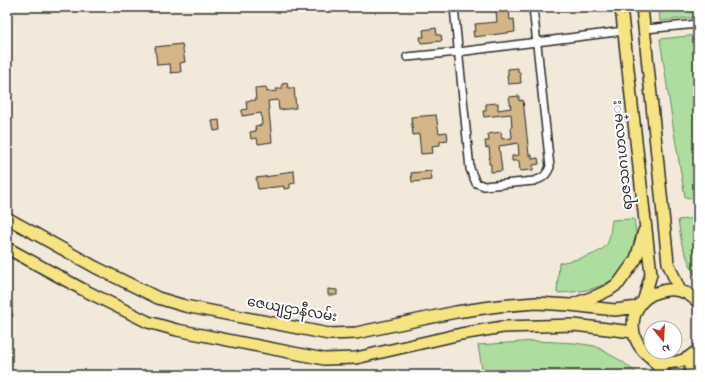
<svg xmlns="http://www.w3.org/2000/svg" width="705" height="382" font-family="'Indie Flower','Noto Sans Myanmar',sans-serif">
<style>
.green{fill:#aede9f;stroke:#6c8465}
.building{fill:#d4b588;stroke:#2b2b2b}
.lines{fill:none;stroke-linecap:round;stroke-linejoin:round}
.minor-casing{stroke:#2b2b2b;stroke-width:10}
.primary-casing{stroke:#2b2b2b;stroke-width:14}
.minor{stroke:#fff;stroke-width:7}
.primary{stroke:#f6e381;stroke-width:11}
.labels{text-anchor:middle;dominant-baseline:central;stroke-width:4;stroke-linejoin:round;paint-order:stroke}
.street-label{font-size:14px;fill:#2b2b2b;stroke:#fff}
</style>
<rect width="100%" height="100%" fill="#f2e9db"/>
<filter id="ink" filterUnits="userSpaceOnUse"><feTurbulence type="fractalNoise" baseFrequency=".025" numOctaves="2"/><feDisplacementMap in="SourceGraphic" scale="8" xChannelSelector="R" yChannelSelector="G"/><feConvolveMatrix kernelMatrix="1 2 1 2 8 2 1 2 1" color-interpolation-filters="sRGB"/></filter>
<g filter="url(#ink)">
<path class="green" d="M659,7H698V17L660,21Z
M698,35V200L685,197L674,132L660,39Z
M698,218V281L691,267L682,245L678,220Z
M634,219C635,225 636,231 636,237C635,247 632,257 626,266C610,289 583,292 557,293L559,263C572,260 602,256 608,242C610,238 611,226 612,220Z
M535,341L575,343L595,346L623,362L639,375H483L478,345Z"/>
<path class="building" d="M509,9L510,20L514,19L515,32L474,37L473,31H476L475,24L497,22L496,11Z
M436,28L437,35H441L442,41L421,43L420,37H424L423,30Z
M182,44L185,62L180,63L181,72L171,73L170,64L157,65L155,47Z
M518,68V72H520L521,83L508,84L507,75H508V69Z
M287,83L288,88H294L296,108L279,110L278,100L268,101L272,142L258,144L257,138L251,139L250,132L256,131L255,126L262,125L261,113L242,116V110L247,109L246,101L256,100L255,88L266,87L267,92L277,91L276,89H282V84Z
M519,96V101L523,100L529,155H532V159L538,158L539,164L533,165V170L520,171L519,161H512V156L519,155L518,143L506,145L499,146L502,171L491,172V164H489V158H490L489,147L486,148L485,141H489L488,134L501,132L502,139L512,138L511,127H512L511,114L484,117L483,111H486V104L498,103V110L511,108L509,97Z
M436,115L439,133L447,132L448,140L440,141V145L432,146L433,153L421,154L419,134L413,135L411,117Z
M219,120L220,130L214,131L212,121Z
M294,171L295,183L290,184V188L284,189V186L258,189L256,178L279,175V173Z
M431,171L432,180L412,182L411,173Z
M328,289L337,290V295H328Z
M7,301L13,316L7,319Z"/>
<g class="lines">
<defs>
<path id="minor" d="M454,7L470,169L476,183L484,186L534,181C543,178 546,176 550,167L533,7
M645,29L698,24
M407,57L458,52L624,31"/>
<path id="primary" d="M621,7L651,274L644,299
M642,7L668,263L680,291
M7,218L95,267L158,298L185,306L329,334L356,333L456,312L498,306L536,303L570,305L615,310L638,307
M7,248L82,289L148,322L177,330L324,359L356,358L461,334L503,327L574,325L633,332
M698,302C688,292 676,287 662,291C653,293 646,297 641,303C618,332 649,374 683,360C689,358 693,354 698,350
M574,304L596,296L609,290L619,283L636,259L644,231
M652,359L665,375
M690,375L692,356"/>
</defs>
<use href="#minor" class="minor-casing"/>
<use href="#primary" class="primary-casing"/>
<use href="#minor" class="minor"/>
<use href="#primary" class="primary"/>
</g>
</g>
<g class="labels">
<g class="street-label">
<text transform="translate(623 155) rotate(-96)">ရာဇသဂၤဟလမ္း</text>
<text transform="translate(292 310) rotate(10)">ဇေယျဌာနီလမ်း</text>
</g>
</g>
<rect width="705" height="382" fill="none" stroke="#fff" stroke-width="24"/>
<rect x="12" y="12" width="681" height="358" fill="none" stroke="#2b2b2b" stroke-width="1.5" filter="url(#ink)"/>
<g transform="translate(663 340) rotate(162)"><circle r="19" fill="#ffffff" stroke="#aaaaaa"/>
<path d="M0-3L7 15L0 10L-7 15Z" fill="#c8321e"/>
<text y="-6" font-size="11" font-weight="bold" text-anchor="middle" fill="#2b2b2b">N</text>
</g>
</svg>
